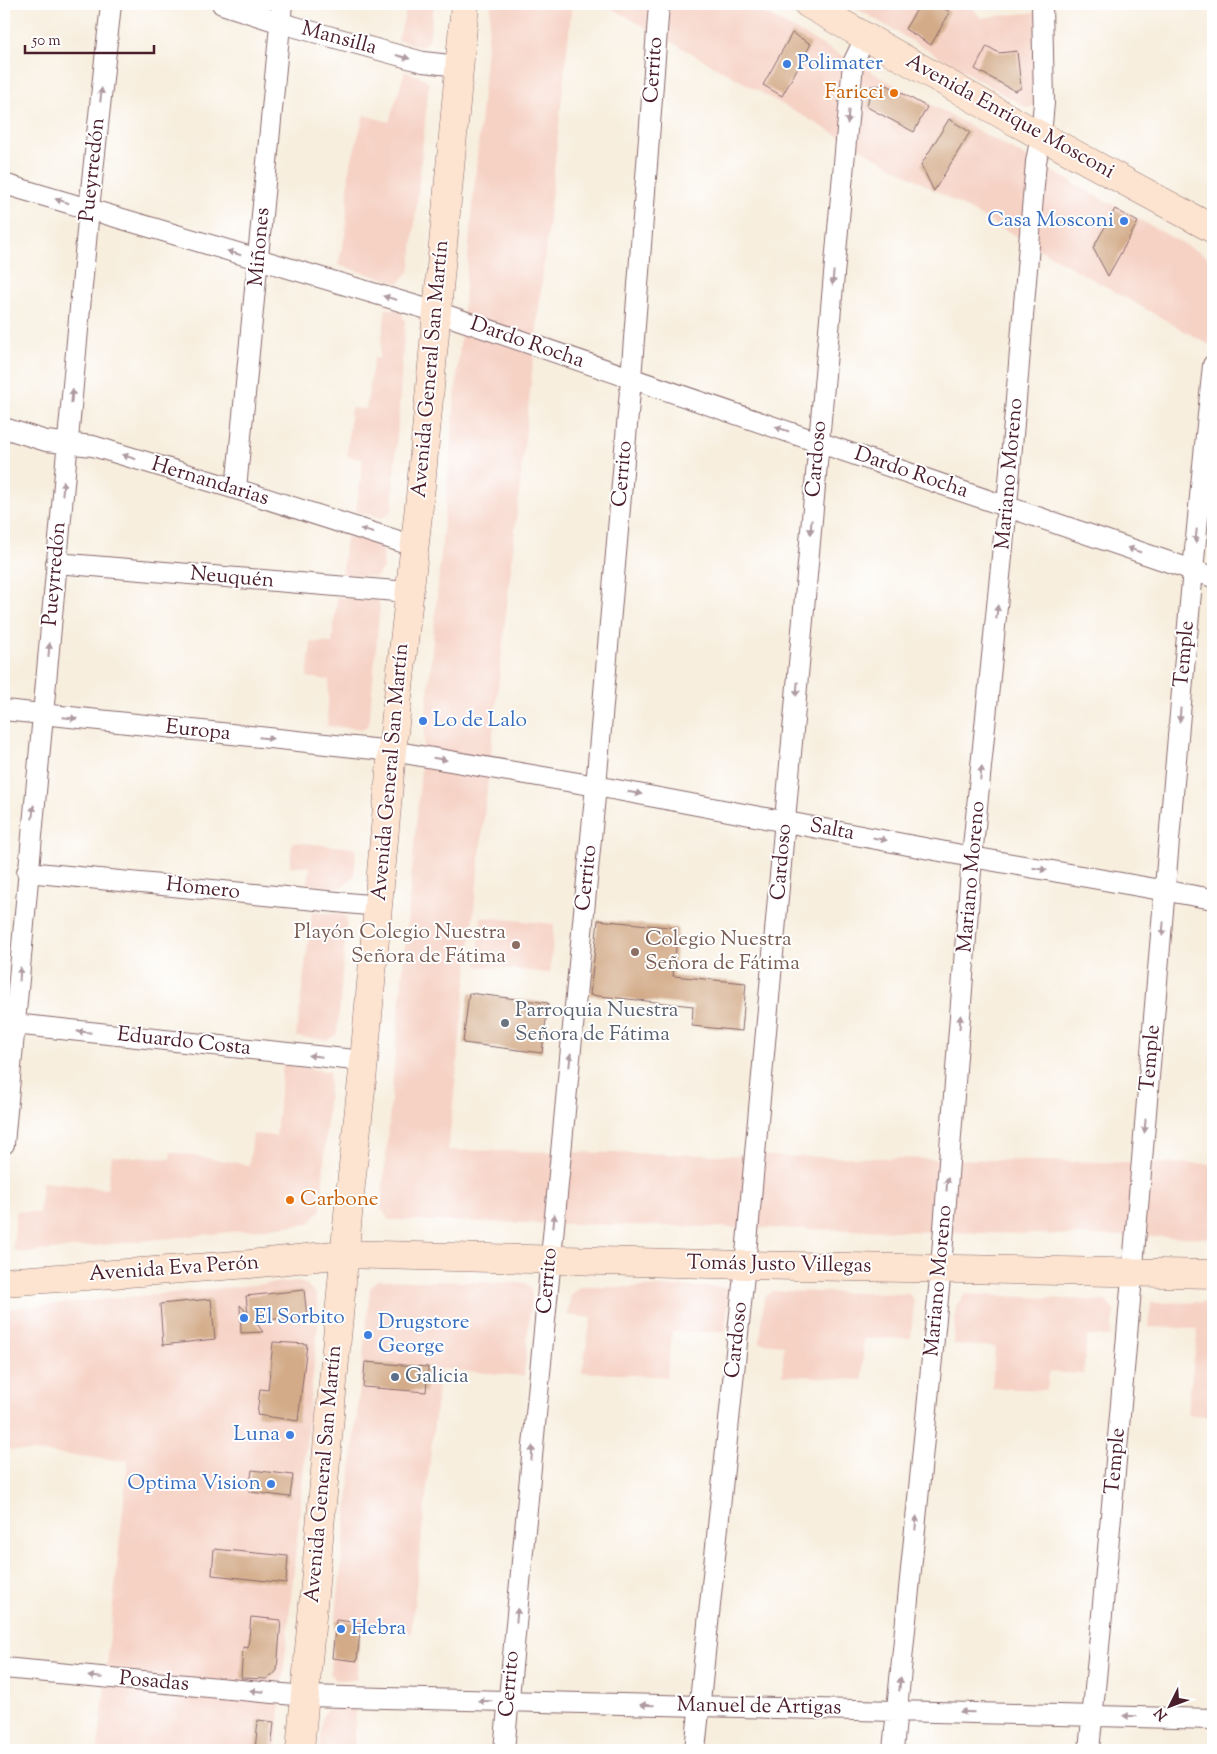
<svg xmlns="http://www.w3.org/2000/svg" width="1217" height="1754" font-family="'Sorts Mill Goudy',serif">
<style>
.built{fill:#f6d2c5}
.building{fill:#d3ab88}
.lines{fill:none;stroke-linecap:round;stroke-linejoin:round}
.minor-casing{stroke:#87676a;stroke-width:22}
.secondary-casing{stroke:#87676a;stroke-width:29}
.minor{stroke:#fff;stroke-width:20}
.secondary{stroke:#fde4d0;stroke-width:28}
.oneway{fill:#ae9aa0}
.shop-dot{fill:#3f7fe0;stroke:#fff;stroke-width:2}
.food-dot{fill:#e8710a;stroke:#fff;stroke-width:2}
.education-dot{fill:#8d6e63;stroke:#fff;stroke-width:2}
.worship-dot{fill:#6b7280;stroke:#fff;stroke-width:2}
.service-dot{fill:#5c6f8a;stroke:#fff;stroke-width:2}
.labels{text-anchor:middle;dominant-baseline:central;stroke-width:4;stroke-linejoin:round;paint-order:stroke}
.street-label{font-size:21px;fill:#4a1f2b;stroke:#fff}
.shop-label{font-size:21px;fill:#366cbe;stroke:#fff;text-anchor:start}
.food-label{font-size:21px;fill:#c56008;stroke:#fff;text-anchor:end}
.education-label{font-size:21px;fill:#785e54;stroke:#fff;text-anchor:end}
.worship-label{font-size:21px;fill:#5b616d;stroke:#fff;text-anchor:start}
.service-label{font-size:21px;fill:#4e5e75;stroke:#fff;text-anchor:start}
</style>
<rect width="100%" height="100%" fill="#fff"/>
<filter id="ink" filterUnits="userSpaceOnUse"><feTurbulence type="fractalNoise" baseFrequency=".02" numOctaves="2"/><feDisplacementMap in="SourceGraphic" scale="10" xChannelSelector="R" yChannelSelector="G"/><feConvolveMatrix kernelMatrix="1 2 1 2 8 2 1 2 1" color-interpolation-filters="sRGB"/></filter>
<filter id="wash" filterUnits="userSpaceOnUse"><feTurbulence type="fractalNoise" baseFrequency=".0096" numOctaves="4" result="noise"/><feDisplacementMap in="SourceGraphic" scale="20" xChannelSelector="R" yChannelSelector="G"/><feGaussianBlur stdDeviation="1.12" result="paint"/><feColorMatrix in="noise" values="0 0 0 0 0 0 0 0 0 0 0 0 0 0 0 0 0 1.4 0 .05"/><feComposite in="paint" operator="in"/></filter>
<g filter="url(#wash)">
<rect width="100%" height="100%" fill="#f7eede"/>
<path class="built" d="M393,4H434L429,40L422,47L398,40L407,8Z
M491,4H572L448,1150L1213,1164V1238L389,1220L381,1209Z
M604,4H748L1213,260V347Z
M849,4H971L980,18L1037,12L1035,105L1027,108L1022,105Z
M405,71L423,78L429,83L410,270L399,283L338,265L346,231L349,170L364,115L389,122Z
M386,308L400,311L405,321L392,510L383,518L356,512L363,459L347,457L351,408L366,409L374,358L379,359Z
M346,537L375,543L384,554L383,568L376,577L342,574Z
M337,597L377,600L380,604L369,724L363,729L327,726L329,680L307,677L311,642L332,643Z
M292,842L356,848L354,877L340,888L308,884L310,867L290,866Z
M312,912L343,914L347,918L337,1034L328,1040L296,1037Z
M481,917L554,924L550,973L477,966Z
M283,1064L330,1072L321,1209L309,1224L22,1253L13,1249L16,1211L39,1213L42,1182L107,1189L112,1156L170,1159L171,1152L249,1165L253,1134L276,1136Z
M377,1280L526,1283L532,1290L524,1376L440,1369L411,1633L360,1630L356,1680H336L330,1673L370,1288Z
M296,1281L307,1285L316,1295L319,1314L276,1750H98L128,1461L4,1449V1309Z
M580,1287H724L729,1296L725,1332H672L667,1377L582,1372L591,1318L567,1315L571,1295Z
M772,1291L909,1294L914,1301L911,1338L863,1339V1380L782,1375L784,1345L760,1343L764,1298Z
M965,1294L1106,1301L1114,1311L1110,1336H1087L1083,1374L1049,1372L1047,1390L992,1388L995,1347L953,1344L956,1306Z
M1213,1302V1417L1187,1414L1198,1329L1148,1327L1151,1303Z
M334,1705H356L354,1750H319L322,1718L325,1712Z"/>
<g id="blocks">
<path class="building" d="M920,4H936L950,12L931,45L905,29Z
M792,33L811,44L782,96L763,85Z
M987,46L999,53L1017,51L1021,88L1015,91L975,69Z
M887,85L927,107L914,132L867,107L871,86Z
M949,119L970,132L934,191L921,165Z
M1115,209L1138,222L1108,276L1093,248Z
M598,920L678,928L673,976L746,983L742,1031L692,1026L693,1006L590,995Z
M469,993L548,1003L542,1053L463,1043Z
M304,1290L307,1316L255,1321L263,1332L241,1333L240,1305L248,1314L246,1296Z
M211,1299L215,1339L163,1345L160,1304Z
M273,1342L307,1344L298,1421L257,1415L260,1389L268,1390Z
M365,1362L428,1367L426,1392L363,1387Z
M252,1470L293,1475L290,1497L249,1492Z
M214,1549L288,1556L286,1583L212,1575Z
M251,1617L281,1620L277,1670L273,1675L267,1679L241,1678L243,1647L248,1648Z
M336,1620L361,1623L357,1661L332,1658Z
M258,1720L274,1722L271,1750H255Z"/>
</g>
</g>
<g filter="url(#ink)">
<use href="#blocks" fill-opacity="0" stroke="#87676a" stroke-width="1"/>
<g class="lines">
<defs>
<path id="minor" d="M222,4L281,23L423,62L459,66
M4,184L437,312L1213,577
M4,428L46,441L93,446L236,489L414,546
M236,489L282,4
M56,563L408,592
M4,710L392,751L596,786L972,857L1213,899
M27,872L378,906
M4,1023L364,1061
M4,1144L89,209L111,4
M4,1668L305,1696L1213,1719
M504,1750L596,786L631,379L659,4
M695,1750L745,1265L853,63L866,36
M893,1750L941,1268L972,857L1007,506L1036,162L1041,135L1044,103L1042,4
M1089,1750C1135,1289 1166,826 1213,365"/>
<path id="secondary" d="M808,4L1010,119L1213,229
M4,1282L250,1264L344,1254L745,1265L1213,1274
M300,1750L349,1204L364,1061L392,751L420,497L465,4"/>
</defs>
<use href="#minor" class="minor-casing"/>
<use href="#secondary" class="secondary-casing"/>
<use href="#minor" class="minor"/>
<use href="#secondary" class="secondary"/>
</g>
<defs><path id="oneway-solid" d="M-6-.8H1V-3.2L6.5 0L1 3.2V.8H-6Z" transform="scale(1.25)"/></defs>
<g class="oneway">
<use href="#oneway-solid" transform="translate(403 57) rotate(15)"/>
<use href="#oneway-solid" transform="translate(101 95) rotate(-84)"/>
<use href="#oneway-solid" transform="translate(848 117) rotate(95)"/>
<use href="#oneway-solid" transform="translate(62 201) rotate(-163)"/>
<use href="#oneway-solid" transform="translate(234 253) rotate(-163)"/>
<use href="#oneway-solid" transform="translate(833 278) rotate(95)"/>
<use href="#oneway-solid" transform="translate(390 298) rotate(-164)"/>
<use href="#oneway-solid" transform="translate(72 396) rotate(-85)"/>
<use href="#oneway-solid" transform="translate(782 429) rotate(-161)"/>
<use href="#oneway-solid" transform="translate(129 457) rotate(-163)"/>
<use href="#oneway-solid" transform="translate(63 488) rotate(-85)"/>
<use href="#oneway-solid" transform="translate(811 527) rotate(95)"/>
<use href="#oneway-solid" transform="translate(367 531) rotate(-162)"/>
<use href="#oneway-solid" transform="translate(1196 536) rotate(96)"/>
<use href="#oneway-solid" transform="translate(1134 550) rotate(-161)"/>
<use href="#oneway-solid" transform="translate(997 612) rotate(-84)"/>
<use href="#oneway-solid" transform="translate(49 650) rotate(-85)"/>
<use href="#oneway-solid" transform="translate(797 689) rotate(95)"/>
<use href="#oneway-solid" transform="translate(1180 715) rotate(95)"/>
<use href="#oneway-solid" transform="translate(70 718) rotate(6)"/>
<use href="#oneway-solid" transform="translate(266 738) rotate(6)"/>
<use href="#oneway-solid" transform="translate(440 759) rotate(10)"/>
<use href="#oneway-solid" transform="translate(981 773) rotate(-84)"/>
<use href="#oneway-solid" transform="translate(635 793) rotate(10)"/>
<use href="#oneway-solid" transform="translate(33 812) rotate(-84)"/>
<use href="#oneway-solid" transform="translate(880 839) rotate(11)"/>
<use href="#oneway-solid" transform="translate(1040 869) rotate(10)"/>
<use href="#oneway-solid" transform="translate(1163 929) rotate(95)"/>
<use href="#oneway-solid" transform="translate(20 974) rotate(-86)"/>
<use href="#oneway-solid" transform="translate(960 1022) rotate(-86)"/>
<use href="#oneway-solid" transform="translate(84 1032) rotate(-174)"/>
<use href="#oneway-solid" transform="translate(315 1056) rotate(-174)"/>
<use href="#oneway-solid" transform="translate(570 1060) rotate(-84)"/>
<use href="#oneway-solid" transform="translate(1145 1126) rotate(95)"/>
<use href="#oneway-solid" transform="translate(947 1184) rotate(-86)"/>
<use href="#oneway-solid" transform="translate(554 1221) rotate(-84)"/>
<use href="#oneway-solid" transform="translate(532 1453) rotate(-85)"/>
<use href="#oneway-solid" transform="translate(916 1523) rotate(-84)"/>
<use href="#oneway-solid" transform="translate(517 1615) rotate(-85)"/>
<use href="#oneway-solid" transform="translate(95 1677) rotate(-175)"/>
<use href="#oneway-solid" transform="translate(900 1684) rotate(-84)"/>
<use href="#oneway-solid" transform="translate(257 1691) rotate(-175)"/>
<use href="#oneway-solid" transform="translate(485 1701) rotate(-178)"/>
<use href="#oneway-solid" transform="translate(647 1705) rotate(-179)"/>
<use href="#oneway-solid" transform="translate(967 1712) rotate(-179)"/>
<use href="#oneway-solid" transform="translate(1130 1716) rotate(-178)"/>
</g>
</g>
<g class="shop-dot">
<circle cx="787" cy="64" r="5"/>
<circle cx="1124" cy="221" r="5"/>
<circle cx="423" cy="721" r="5"/>
<circle cx="244" cy="1318" r="5"/>
<circle cx="368" cy="1335" r="5"/>
<circle cx="290" cy="1435" r="5"/>
<circle cx="271" cy="1484" r="5"/>
<circle cx="341" cy="1629" r="5"/>
</g>
<g class="food-dot">
<circle cx="894" cy="93" r="5"/>
<circle cx="290" cy="1200" r="5"/>
</g>
<g class="education-dot">
<circle cx="516" cy="945" r="5"/>
<circle cx="635" cy="952" r="5"/>
</g>
<circle class="worship-dot" cx="505" cy="1023" r="5"/>
<circle class="service-dot" cx="395" cy="1377" r="5"/>
<g class="labels">
<g class="street-label">
<text transform="translate(339 39) rotate(15)">Mansilla</text>
<text transform="translate(654 70) rotate(-86)">Cerrito</text>
<text transform="translate(1010 117) rotate(29)">Avenida Enrique Mosconi</text>
<text transform="translate(93 170) rotate(-84)">Pueyrredón</text>
<text transform="translate(260 247) rotate(-85)">Miñones</text>
<text transform="translate(527 343) rotate(19)">Dardo Rocha</text>
<text transform="translate(431 369) rotate(-85)">Avenida General San Martín</text>
<text transform="translate(817 459) rotate(-85)">Cardoso</text>
<text transform="translate(911 473) rotate(19)">Dardo Rocha</text>
<text transform="translate(623 474) rotate(-85)">Cerrito</text>
<text transform="translate(1010 474) rotate(-85)">Mariano Moreno</text>
<text transform="translate(210 482) rotate(17)">Hernandarias</text>
<text transform="translate(55 574) rotate(-85)">Pueyrredón</text>
<text transform="translate(232 578) rotate(5)">Neuquén</text>
<text transform="translate(1185 654) rotate(-85)">Temple</text>
<text transform="translate(198 731) rotate(6)">Europa</text>
<text transform="translate(391 772) rotate(-85)">Avenida General San Martín</text>
<text transform="translate(832 830) rotate(11)">Salta</text>
<text transform="translate(782 862) rotate(-85)">Cardoso</text>
<text transform="translate(972 877) rotate(-85)">Mariano Moreno</text>
<text transform="translate(587 878) rotate(-84)">Cerrito</text>
<text transform="translate(203 889) rotate(6)">Homero</text>
<text transform="translate(184 1042) rotate(6)">Eduardo Costa</text>
<text transform="translate(1151 1058) rotate(-85)">Temple</text>
<text transform="translate(779 1265) rotate(1)">Tomás Justo Villegas</text>
<text transform="translate(174 1269) rotate(-4)">Avenida Eva Perón</text>
<text transform="translate(548 1281) rotate(-85)">Cerrito</text>
<text transform="translate(939 1281) rotate(-85)">Mariano Moreno</text>
<text transform="translate(737 1340) rotate(-84)">Cardoso</text>
<text transform="translate(1116 1461) rotate(-85)">Temple</text>
<text transform="translate(324 1474) rotate(-85)">Avenida General San Martín</text>
<text transform="translate(154 1682) rotate(5)">Posadas</text>
<text transform="translate(510 1684) rotate(-85)">Cerrito</text>
<text transform="translate(759 1707) rotate(1)">Manuel de Artigas</text>
</g>
<g class="shop-label">
<text x="797" y="64">Polimater</text>
<text x="1114" y="221" text-anchor="end">Casa Mosconi</text>
<text x="433" y="721">Lo de Lalo</text>
<text x="254" y="1318">El Sorbito</text>
<text x="378" y="1323">Drugstore<tspan x="378" dy="24">George</tspan></text>
<text x="280" y="1435" text-anchor="end">Luna</text>
<text x="261" y="1484" text-anchor="end">Optima Vision</text>
<text x="351" y="1629">Hebra</text>
</g>
<g class="food-label">
<text x="884" y="93">Faricci</text>
<text x="300" y="1200" text-anchor="start">Carbone</text>
</g>
<g class="education-label">
<text x="506" y="933">Playón Colegio Nuestra<tspan x="506" dy="24">Señora de Fátima</tspan></text>
<text x="645" y="940" text-anchor="start">Colegio Nuestra<tspan x="645" dy="24">Señora de Fátima</tspan></text>
</g>
<g class="worship-label">
<text x="515" y="1011">Parroquia Nuestra<tspan x="515" dy="24">Señora de Fátima</tspan></text>
</g>
<g class="service-label">
<text x="405" y="1377">Galicia</text>
</g>
</g>
<rect width="1217" height="1754" fill="none" stroke="#fff" stroke-width="20"/>
<g transform="translate(1170 1706) rotate(228)" stroke="#ffffff" stroke-width="4" paint-order="stroke">
<path d="M0-4L9 19L0 12L-9 19Z" fill="#4a1f2b"/>
<text y="-8" font-size="14" font-weight="bold" text-anchor="middle" fill="#4a1f2b">N</text>
</g>
<path d="M25 45v8h129v-8" fill="none" stroke="#4a1f2b" stroke-width="2.5"/>
<text x="32" y="45" font-size="15" fill="#4a1f2b" stroke="#ffffff" stroke-width="4" paint-order="stroke">50 m</text>
</svg>
